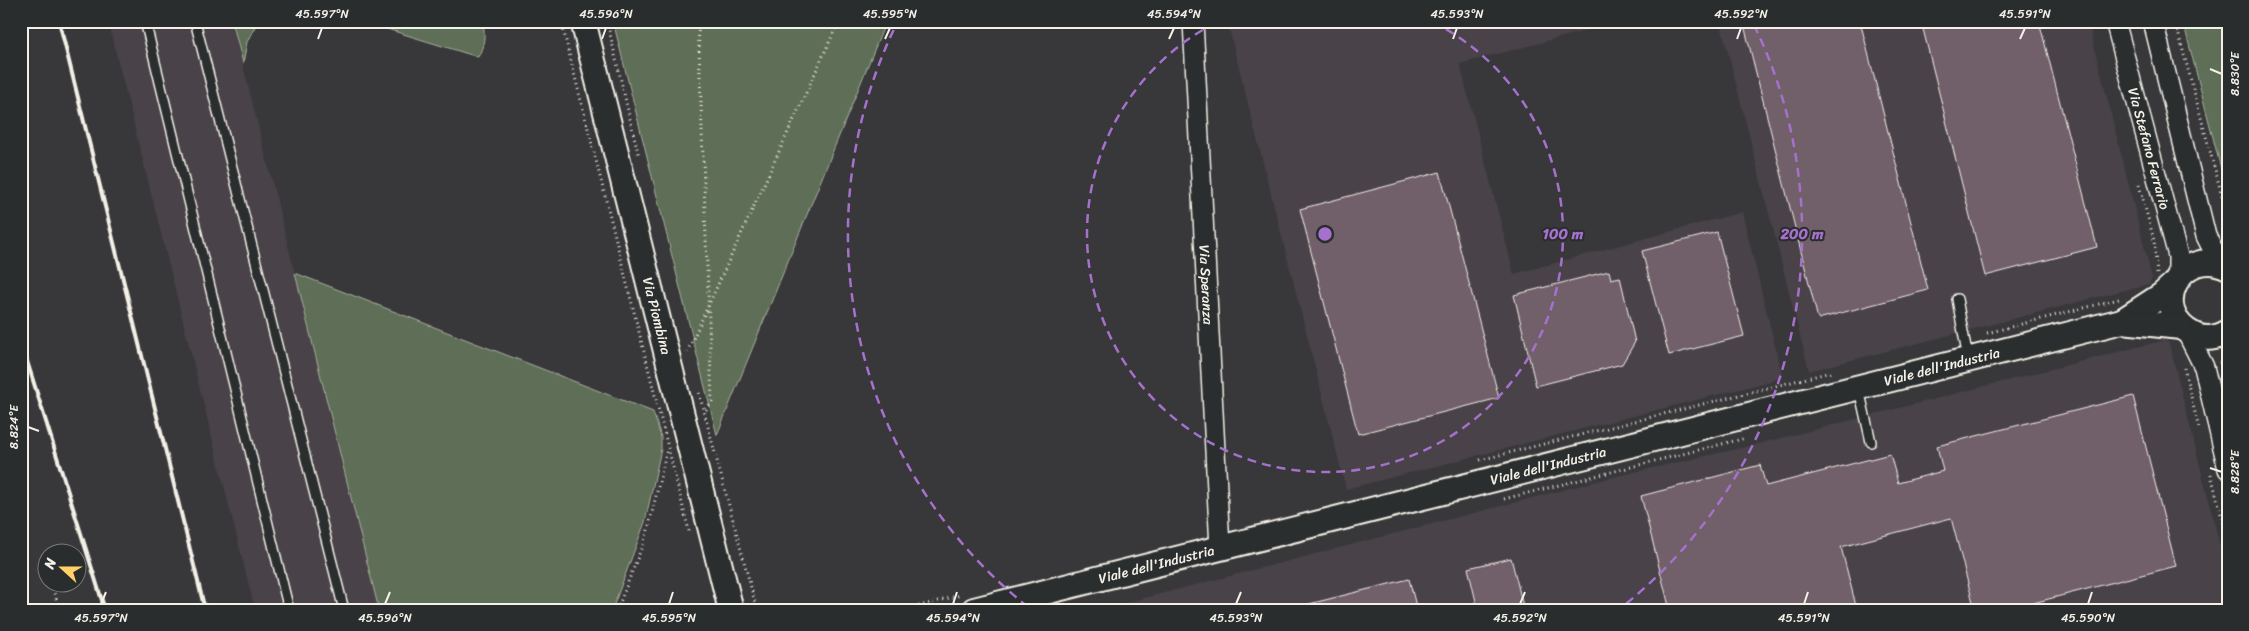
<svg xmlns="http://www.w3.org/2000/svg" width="2249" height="631" font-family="Sriracha,sans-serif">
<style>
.built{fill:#494348}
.green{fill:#5e6e57;stroke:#a9b0a0}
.building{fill:#715f69;stroke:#f4f1e8}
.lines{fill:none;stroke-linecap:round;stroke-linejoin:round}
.service-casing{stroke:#f4f1e8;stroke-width:12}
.minor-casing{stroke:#f4f1e8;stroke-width:22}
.tertiary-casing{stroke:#f4f1e8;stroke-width:28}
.path{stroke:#f4f1e8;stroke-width:3;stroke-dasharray:1 4;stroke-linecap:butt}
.service{stroke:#2a2d2e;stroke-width:9}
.minor{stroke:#2a2d2e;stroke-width:19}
.tertiary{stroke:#2a2d2e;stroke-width:24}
.rail{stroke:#f4f1e8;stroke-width:4}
.ticks{fill:none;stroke:#f4f1e8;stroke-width:2}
.ring{fill:none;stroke:#a571cd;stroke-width:2.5;stroke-dasharray:9 6}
.labels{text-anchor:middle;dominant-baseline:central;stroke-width:4;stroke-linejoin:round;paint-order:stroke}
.street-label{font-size:14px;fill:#f4f1e8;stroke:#2a2d2e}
.centre{fill:#a571cd;stroke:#2a2d2e;stroke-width:2.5}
.ring-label{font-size:15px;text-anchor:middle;font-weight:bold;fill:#a571cd;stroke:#2a2d2e;stroke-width:4;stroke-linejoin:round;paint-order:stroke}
.neatline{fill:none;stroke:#f4f1e8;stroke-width:2}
.ticks-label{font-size:12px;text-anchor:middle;fill:#f4f1e8}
</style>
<rect width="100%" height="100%" fill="#38373a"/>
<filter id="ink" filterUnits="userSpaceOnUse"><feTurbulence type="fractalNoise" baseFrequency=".02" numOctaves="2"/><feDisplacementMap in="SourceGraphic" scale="10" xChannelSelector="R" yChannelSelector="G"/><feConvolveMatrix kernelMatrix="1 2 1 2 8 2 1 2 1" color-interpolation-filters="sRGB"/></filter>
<g filter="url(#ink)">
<path class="built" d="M108,21H232L379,610H255Z
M1227,21H1623L1460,64L1514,274L1742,212L1783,378L1346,489Z
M1720,21H2088L2152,278L2149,284L1809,371Z
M2165,340L2169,343L2228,577V610H1098L1613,477L1754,445Z"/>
<path class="green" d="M232,21H258L247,42L243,63Z
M361,21H483C485,36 485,44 478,57Z
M620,21H886L717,435L615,29Z
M2183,21H2228V196Z
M295,273L653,412L661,437V449L645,522L612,610H379Z"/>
<path class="building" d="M1743,21H1860L1928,290L1818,319Z
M1921,21H2039L2097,247L1985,276Z
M1440,172L1499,398L1358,434L1300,209Z
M1717,232L1744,336L1669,355L1642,251Z
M1609,271L1611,279L1620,277L1635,342L1622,364L1536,386L1514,295Z
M2133,396L2176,566L2006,610H1975L1951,518L1841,547L1857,610H1670L1641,496L1760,465L1766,486L1890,454L1898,483L1943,471L1937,446Z
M1511,558L1524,610H1478L1468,568Z
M1409,579L1417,610H1306L1305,605Z"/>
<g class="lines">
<defs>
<path id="service" d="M145,21L289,610
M195,21L344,610
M1957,299L1968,359
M1859,389L1871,442"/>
<g id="minor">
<path id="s1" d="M1193,21L1220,548"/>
<path id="s2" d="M2115,21L2178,256V277"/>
<path d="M2153,21L2206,236L2213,250L2227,266"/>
<path d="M2186,331L2204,367L2228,469"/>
</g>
<g id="tertiary">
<path id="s3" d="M583,21L731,610"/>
<path d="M2228,267C2180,243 2146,312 2194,335C2205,340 2218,338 2228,332"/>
<path d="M2122,321L2162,295L2173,285"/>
<path id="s4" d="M974,610L2122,321L2181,327"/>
</g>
</defs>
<use href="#service" class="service-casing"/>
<use href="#minor" class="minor-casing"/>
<use href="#tertiary" class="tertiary-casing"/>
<path class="path" d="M561,21L690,535
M607,21L639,157
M698,21L712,401L704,413
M2175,21L2228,218
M2139,185L2154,240L2157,274
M1987,333L2119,299
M687,352L839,21
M2219,363L2228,361
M2184,368L2199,429
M699,393L757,610
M1480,460L1831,372
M2211,474L2228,542
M1504,499L1746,438
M51,584L60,610
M617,610L647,534L667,449
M904,610L961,595"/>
<use href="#service" class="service"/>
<use href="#minor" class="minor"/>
<use href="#tertiary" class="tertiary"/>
<path class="rail" d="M59,21L205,610
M21,342L105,610"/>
</g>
</g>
<path class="ticks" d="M318,39L322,28M602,39L606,28M885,39L890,28M1169,39L1174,28M1453,39L1457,28M1737,39L1741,28M2020,39L2025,28M2210,69L2222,74M28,427L39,431M2210,468L2222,472M101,604L106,592M385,604L390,592M669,604L673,592M953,604L957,592M1236,604L1241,592M1520,604L1525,592M1804,604L1808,592M2088,604L2092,592"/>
<g class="ring">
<path d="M1433 22A238 238 0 1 1 1217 22"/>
<path d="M1028 607A477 477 0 0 1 896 25M1754 25A477 477 0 0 1 1622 607"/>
</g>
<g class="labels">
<g class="street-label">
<text stroke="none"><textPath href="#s2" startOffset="132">Via Stefano Ferrario</textPath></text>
<text stroke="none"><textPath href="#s1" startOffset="264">Via Speranza</textPath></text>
<text stroke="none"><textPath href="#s3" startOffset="304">Via Piombina</textPath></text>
<text stroke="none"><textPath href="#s4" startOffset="998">Viale dell'Industria</textPath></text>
<text stroke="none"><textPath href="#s4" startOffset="592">Viale dell'Industria</textPath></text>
<text stroke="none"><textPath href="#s4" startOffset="188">Viale dell'Industria</textPath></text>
</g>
</g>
<circle cx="1325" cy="234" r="8" class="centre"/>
<g class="ring-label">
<text x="1563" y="239">100 m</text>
<text x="1802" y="239">200 m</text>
</g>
<rect width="2249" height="631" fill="none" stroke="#2a2d2e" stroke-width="55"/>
<g transform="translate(62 568) rotate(291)"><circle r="24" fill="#2a2d2e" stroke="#7b7b78"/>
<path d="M0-4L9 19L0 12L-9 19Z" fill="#ffd166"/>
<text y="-8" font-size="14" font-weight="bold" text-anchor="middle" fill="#f4f1e8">N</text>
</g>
<rect x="28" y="28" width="2194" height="576" class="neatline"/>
<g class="ticks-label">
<text x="322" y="18">45.597°N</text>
<text x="606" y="18">45.596°N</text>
<text x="890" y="18">45.595°N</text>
<text x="1174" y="18">45.594°N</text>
<text x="1457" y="18">45.593°N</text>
<text x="1741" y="18">45.592°N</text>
<text x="2025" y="18">45.591°N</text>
<text transform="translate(2235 74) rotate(-90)" y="4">8.830°E</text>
<text transform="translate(14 427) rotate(-90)" y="4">8.824°E</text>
<text transform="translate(2235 472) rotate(-90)" y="4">8.828°E</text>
<text x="101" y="622">45.597°N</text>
<text x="385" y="622">45.596°N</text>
<text x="669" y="622">45.595°N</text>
<text x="953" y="622">45.594°N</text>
<text x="1236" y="622">45.593°N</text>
<text x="1520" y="622">45.592°N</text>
<text x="1804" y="622">45.591°N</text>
<text x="2088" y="622">45.590°N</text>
</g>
</svg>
